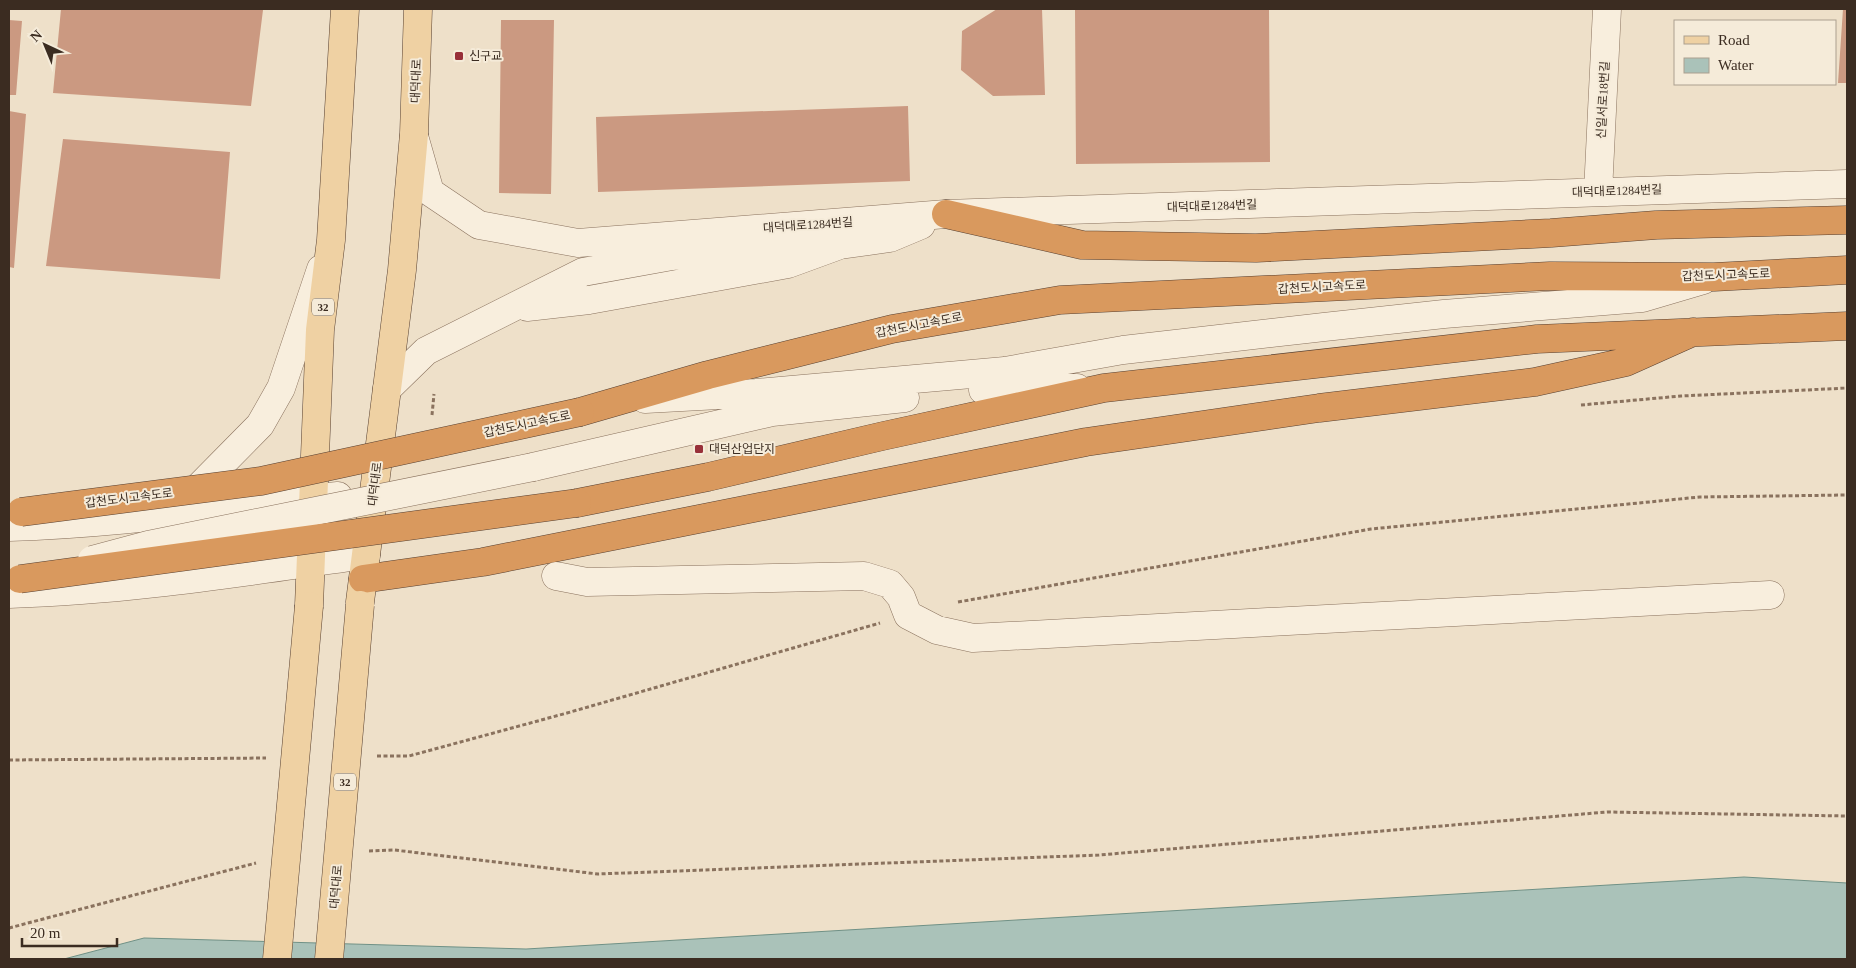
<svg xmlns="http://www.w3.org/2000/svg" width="1856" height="968" font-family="'Times New Roman','Noto Sans KR',serif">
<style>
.water{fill:#aac2b9;stroke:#709186}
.building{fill:#cb9981}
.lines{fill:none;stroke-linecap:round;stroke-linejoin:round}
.minor-casing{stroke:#8a725e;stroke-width:29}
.major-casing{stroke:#584132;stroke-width:29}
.highway-casing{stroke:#584132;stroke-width:29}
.path{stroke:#8a725e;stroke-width:3;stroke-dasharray:4 2.5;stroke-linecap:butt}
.minor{stroke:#f8eedd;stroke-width:28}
.major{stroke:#efd1a3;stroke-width:28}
.highway{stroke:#d9995e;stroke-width:28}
.minor-bridge-casing{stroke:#8a725e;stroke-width:29;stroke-linecap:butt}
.major-bridge-casing{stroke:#584132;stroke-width:29;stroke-linecap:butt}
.highway-bridge-casing{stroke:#584132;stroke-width:29;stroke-linecap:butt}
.minor-bridge{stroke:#f8eedd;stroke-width:28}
.major-bridge{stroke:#efd1a3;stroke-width:28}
.highway-bridge{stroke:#d9995e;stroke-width:28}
.poi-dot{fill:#983039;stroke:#f5ebd9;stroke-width:2}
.labels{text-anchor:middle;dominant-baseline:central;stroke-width:4;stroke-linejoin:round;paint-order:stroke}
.shield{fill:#f5ebd9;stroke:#736558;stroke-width:1}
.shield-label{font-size:11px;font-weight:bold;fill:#3b2c21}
.poi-label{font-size:12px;fill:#3b2c21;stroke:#f5ebd9;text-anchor:start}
.street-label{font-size:12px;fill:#3b2c21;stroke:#f5ebd9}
</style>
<rect width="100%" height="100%" fill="#eee0c9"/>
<path class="water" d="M1744,877L1847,883V959H64L144,938L526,949Z"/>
<path class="building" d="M61,9L263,10L251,106L53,93Z
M997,9H1042L1045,95L993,96L961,70L962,31Z
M1075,9H1269L1270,162L1076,164Z
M1843,9H1847V83H1838Z
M9,20L22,21L16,95H9Z
M501,20H554L551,194L499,193Z
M908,106L910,181L598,192L596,117Z
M9,111L26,114L14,268L9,267Z
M63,139L230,152L220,279L46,266Z"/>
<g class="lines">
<defs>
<path id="minor" d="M414,136L430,192L479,225L578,243L946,214L1847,184
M1598,192L1607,9
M527,307L589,300L788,264L840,245L890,238L921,225
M387,389L426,351L583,272L672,256L782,245H840
M983,390L1007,388H1077
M645,399L756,393L1005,371L1123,350L1324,327L1444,314L1642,298L1703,280
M533,467L772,412L905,398
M187,499L260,425L281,388L321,269
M9,527C119,524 228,507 338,496
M556,576L587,582L864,576L890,584L901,597L908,615L937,630L973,638L1770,595
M9,594C128,591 248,571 366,555"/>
<path id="major" d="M360,602L402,270L414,134L418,9
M309,606L320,330L331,240L345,9"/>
<path id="highway" d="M946,214L1082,245L1256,248L1551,233L1656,225L1847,220
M580,412L708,375L892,329L1060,300L1550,276L1714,277L1847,270
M577,503L708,477L883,436L1104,388L1537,339L1847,326
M363,579L483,562L1086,442L1319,408L1535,382L1626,362L1693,332"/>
</defs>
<use href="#minor" class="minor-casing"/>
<use href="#major" class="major-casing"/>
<use href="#highway" class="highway-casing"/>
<path class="path" d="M1581,405L1681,396L1847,388
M432,415L434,394
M958,602L1371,529L1700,497L1847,495
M377,756H409L567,713L880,623
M9,760L266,758
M369,851L394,850L598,874L1099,855L1607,812L1847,816
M9,928L256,863"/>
<use href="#minor" class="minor"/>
<use href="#major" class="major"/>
<use href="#highway" class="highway"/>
<defs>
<path id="minor-bridge" d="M92,560L148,545L533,467"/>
<path id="major-bridge" d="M277,959L309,606
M329,959L360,605"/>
<path id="highway-bridge" d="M21,512L261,481L580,412
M20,579L577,503"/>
</defs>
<use href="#minor-bridge" class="minor-bridge-casing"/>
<use href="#major-bridge" class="major-bridge-casing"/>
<use href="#highway-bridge" class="highway-bridge-casing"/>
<use href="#minor-bridge" class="minor-bridge"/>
<use href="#major-bridge" class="major-bridge"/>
<use href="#highway-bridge" class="highway-bridge"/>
</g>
<g class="poi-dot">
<rect x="454" y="51" width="10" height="10" rx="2.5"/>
<rect x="694" y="444" width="10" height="10" rx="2.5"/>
</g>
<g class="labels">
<g class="shield">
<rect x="312" y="298.5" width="22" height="17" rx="4"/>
<rect x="334" y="773.5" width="22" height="17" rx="4"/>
</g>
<g class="shield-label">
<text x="323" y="307">32</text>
<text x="345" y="782">32</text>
</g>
<g class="poi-label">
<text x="469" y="56">신구교</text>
<text x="709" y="449">대덕산업단지</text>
</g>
<g class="street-label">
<text transform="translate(416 81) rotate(-88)">대덕대로</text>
<text transform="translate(1603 100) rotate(-87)">신일서로18번길</text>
<text transform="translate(1617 191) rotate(-2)">대덕대로1284번길</text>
<text transform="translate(1212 206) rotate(-2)">대덕대로1284번길</text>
<text transform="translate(808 225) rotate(-4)">대덕대로1284번길</text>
<text transform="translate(1726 275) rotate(-2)">갑천도시고속도로</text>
<text transform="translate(1322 287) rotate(-3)">갑천도시고속도로</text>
<text transform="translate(919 325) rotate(-11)">갑천도시고속도로</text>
<text transform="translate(527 424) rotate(-12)">갑천도시고속도로</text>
<text transform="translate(375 484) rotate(-83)">대덕대로</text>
<text transform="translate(129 498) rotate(-7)">갑천도시고속도로</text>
<text transform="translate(336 887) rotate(-85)">대덕대로</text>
</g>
</g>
<rect width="1856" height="968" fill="none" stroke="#3b2c21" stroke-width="20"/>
<rect x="1674" y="20" width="162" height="65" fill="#f5ebd9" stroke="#ab9f8f"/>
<rect x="1684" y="36" width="25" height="8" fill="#efd1a3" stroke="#ab9f8f"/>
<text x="1718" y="45" font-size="15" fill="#3b2c21">Road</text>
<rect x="1684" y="58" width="25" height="15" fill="#aac2b9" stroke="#ab9f8f"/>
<text x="1718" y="70" font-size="15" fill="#3b2c21">Water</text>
<g transform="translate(45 45) rotate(316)" stroke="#f5ebd9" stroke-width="4" paint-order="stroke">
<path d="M0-4L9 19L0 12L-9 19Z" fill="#3b2c21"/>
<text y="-8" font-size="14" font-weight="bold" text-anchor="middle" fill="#3b2c21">N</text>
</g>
<path d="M22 938v8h95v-8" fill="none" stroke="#3b2c21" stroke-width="2.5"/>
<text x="30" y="938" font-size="15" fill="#3b2c21" stroke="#f5ebd9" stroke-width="4" paint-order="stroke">20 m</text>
</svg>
